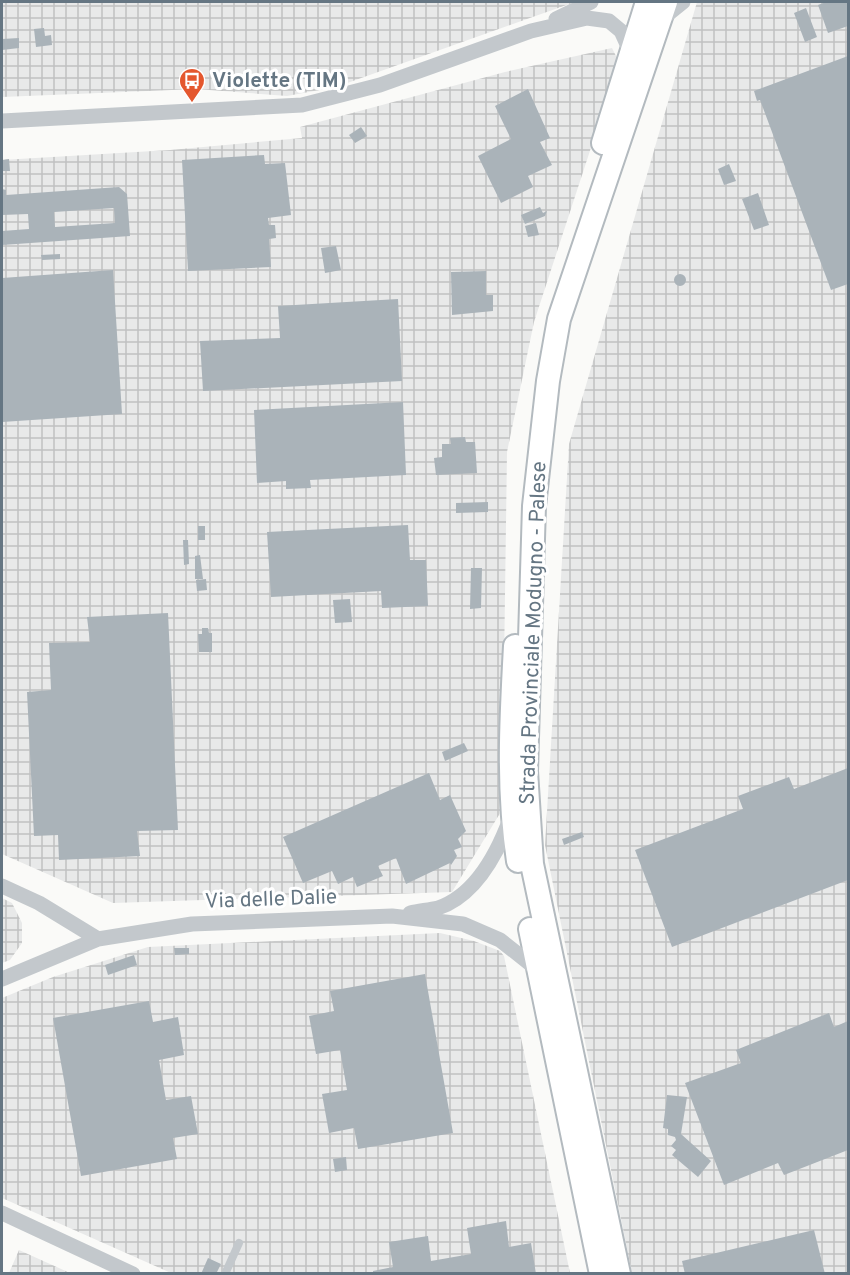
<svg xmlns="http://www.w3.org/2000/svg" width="850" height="1275" font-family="Overpass,sans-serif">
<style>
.industrial{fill:url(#industrial-grid)}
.building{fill:#aab3b9;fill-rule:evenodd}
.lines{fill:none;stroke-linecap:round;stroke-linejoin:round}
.secondary-casing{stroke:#b3babf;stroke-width:26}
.lane{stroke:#c3c8cc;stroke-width:8}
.street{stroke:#c3c8cc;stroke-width:15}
.secondary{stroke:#fff;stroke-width:22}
.labels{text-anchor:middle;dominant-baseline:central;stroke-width:6;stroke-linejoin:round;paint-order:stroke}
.poi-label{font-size:21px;font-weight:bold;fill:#657683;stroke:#fff;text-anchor:start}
.street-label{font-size:21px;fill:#657683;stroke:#fff}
</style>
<defs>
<pattern id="industrial-grid" width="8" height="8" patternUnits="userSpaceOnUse" patternTransform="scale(1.5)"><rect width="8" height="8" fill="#e8e9e9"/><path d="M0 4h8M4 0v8" fill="none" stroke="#c0c1c2"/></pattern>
</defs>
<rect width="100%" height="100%" fill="#fafaf8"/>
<path class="industrial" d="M2,2H575L336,87L287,96L196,89L2,97Z
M697,2H848V1273H632L545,845L569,444Z
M612,48L619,62L534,322L507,452L502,810L452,892L113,903L2,854V160L170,150L302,138L300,127L505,72Z
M2,898L12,903L22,923V943L10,960L2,963Z
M440,933L474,941L500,951L504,956L570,1273H171L2,1198V998L53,977L148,947Z
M19,1250L70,1273H9Z"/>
<path class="building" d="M826,2H848V26L828,33L818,5Z
M806,8L817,37L805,42L794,13Z
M44,28L45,36L51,35L52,45L36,47L34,29Z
M19,38V48L2,50V39Z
M848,56V284L831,290L760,100L757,101L754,91Z
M528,89L550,138L540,142L552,165L528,176L533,187L501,203L478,156L511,139L495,106Z
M361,127L367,136L355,143L349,135Z
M264,155L265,164L285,163L291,215L268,218L269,225H275L276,238L269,239L271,267L188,271L182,160Z
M9,159L10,171H2V160Z
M729,164L736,181L724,185L718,169Z
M119,187L127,194L130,236L2,245V231L29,229L28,214L2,215V189L6,190V195ZM114,208L115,223L55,227L54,212Z
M758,193L769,225L754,230L742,199Z
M540,207L543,213L547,211L545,216L525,224L521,215Z
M536,223L539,235L528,237L525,226Z
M336,246L341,270L325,273L321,248Z
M60,254V259L42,260L41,255Z
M113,270L122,414L2,422V278Z
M486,271V295H493V311L452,315L451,272Z
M674 280a6 6 0 1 1 12 0a6 6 0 1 1-12 0Z
M398,299L402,381L203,391L200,341L280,338L278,306Z
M403,402L406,475L310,480L311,488L286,489V481L257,483L254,410Z
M465,437L466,442H475L477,473L436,475L434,458L442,457V444H451L450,438Z
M488,502V512L456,513V503Z
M408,525L410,560H426L428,606L382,608L381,591L271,597L267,532Z
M198,526H205V540H198Z
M183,540H188L189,564L184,565Z
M200,555L203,579H195V556Z
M471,568H482L481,608L470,609Z
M206,579L207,590L197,591L196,580Z
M350,599L352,622L335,623L333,600Z
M168,613L178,830L137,831L140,856L59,860L58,835L34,836L27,692L51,690L49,643L90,642L87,617Z
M202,628H208L209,633H212V652H199L198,634H202Z
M464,743L468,751L445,761L442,752Z
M848,768V880L672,947L635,850L743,809L738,796L789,777L794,789Z
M429,773L440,800L450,795L466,831L458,839L462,847L454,850L457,856L451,865L450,863L406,884L396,858L378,866L383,876L357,887L353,877L338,884L332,871L303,883L283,837Z
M582,832L584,837L564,845L562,839Z
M174,948H189V954L175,955Z
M134,955L137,965L108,975L105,965Z
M425,974L453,1133L358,1149L354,1128L329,1133L322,1094L347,1090L340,1050L316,1054L309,1016L334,1011L330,991Z
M149,1001L153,1022L178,1017L184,1055L159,1060L166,1100L191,1096L198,1134L173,1138L177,1159L81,1176L53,1018Z
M829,1013L834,1027L848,1021V1150L784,1175L778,1163L724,1185L685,1083L741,1063L736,1050Z
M667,1095L687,1097L681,1134L711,1161L698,1177L672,1155L676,1150L671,1146L676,1140L675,1137L668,1135V1129L663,1128Z
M346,1157L347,1170L335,1172L333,1159Z
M506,1221L509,1247L531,1243L536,1274H373V1271L393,1267L389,1242L428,1236L431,1261L471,1254L467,1228Z
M814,1230L825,1274H685L682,1261Z
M208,1258L221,1264L216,1274H201Z"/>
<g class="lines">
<defs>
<path id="secondary" d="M603,143L647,2
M515,646C511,718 507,789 518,861
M530,929L601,1274
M619,1274L532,864L526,771L534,506L548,381L559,319L666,2"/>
</defs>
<use href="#secondary" class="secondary-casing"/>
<path class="lane" d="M225,1274L239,1243"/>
<path class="street" d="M556,19L591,2
M662,19L683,2
M2,121L302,105L380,85L531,31L587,18L609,21L621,31L631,53
M2,886L39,903L98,939
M410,913C419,911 429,910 438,908C476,895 497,854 510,819
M2,979L98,939L192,924L392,916L463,924L500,940L538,970
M2,1213L133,1274"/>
<use href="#secondary" class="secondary"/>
</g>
<defs>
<symbol id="bus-pin" viewBox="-11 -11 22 30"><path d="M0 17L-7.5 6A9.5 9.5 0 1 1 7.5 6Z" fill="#e4572e" stroke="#fff"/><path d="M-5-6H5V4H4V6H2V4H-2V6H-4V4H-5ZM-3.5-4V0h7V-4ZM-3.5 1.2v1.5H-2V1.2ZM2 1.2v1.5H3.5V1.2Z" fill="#fff"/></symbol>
</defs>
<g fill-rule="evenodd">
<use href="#bus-pin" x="177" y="66" width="30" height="40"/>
</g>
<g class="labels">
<g class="poi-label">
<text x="212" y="81">Violette (TIM)</text>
</g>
<g class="street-label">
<text transform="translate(534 633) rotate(-88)">Strada Provinciale Modugno - Palese</text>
<text transform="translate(271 900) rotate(-2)">Via delle Dalie</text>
</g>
</g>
<rect width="850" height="1275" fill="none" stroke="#657683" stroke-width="6"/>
</svg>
